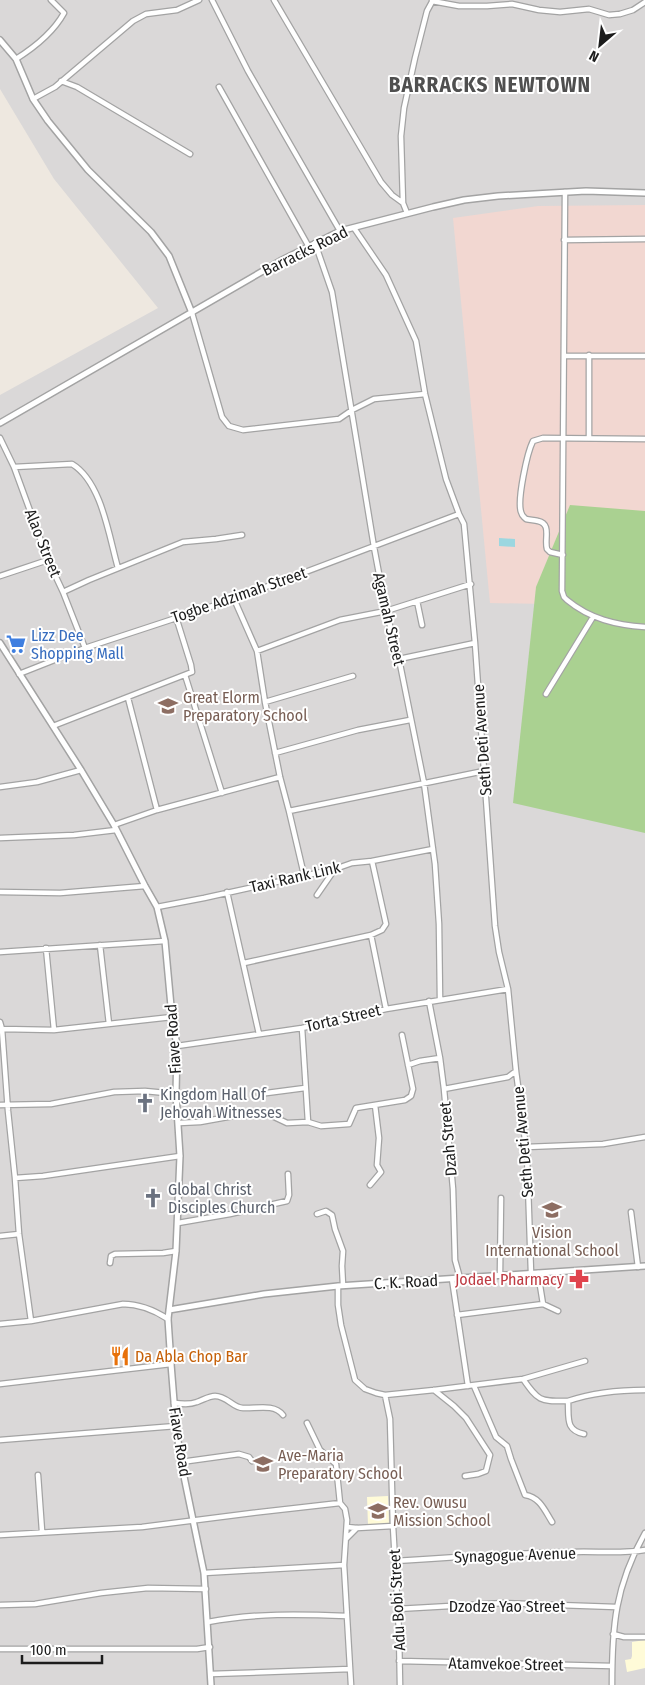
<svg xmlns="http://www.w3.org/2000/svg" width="645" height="1685" font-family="'Fira Sans Condensed',sans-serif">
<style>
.residential{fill:#dad8d8}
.education{fill:#fffbd8}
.military{fill:#f2d7d1}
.forest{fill:#aad191}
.water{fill:#9cd7e0}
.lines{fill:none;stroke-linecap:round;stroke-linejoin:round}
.minor-casing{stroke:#a3a3a3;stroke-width:7}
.tertiary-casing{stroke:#a3a3a3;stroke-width:8}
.minor{stroke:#fff;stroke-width:4.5}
.tertiary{stroke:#fff;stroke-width:5}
.labels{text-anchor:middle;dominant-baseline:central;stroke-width:4;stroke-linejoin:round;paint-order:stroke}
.street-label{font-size:16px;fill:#1c1c1c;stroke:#fff}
.shop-label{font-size:16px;fill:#366cbe;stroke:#fff;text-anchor:start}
.education-label{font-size:16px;fill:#785e54;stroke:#fff;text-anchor:start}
.worship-label{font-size:16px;fill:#5b616d;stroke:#fff;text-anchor:start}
.health-label{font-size:16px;fill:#be3a42;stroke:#fff;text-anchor:end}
.food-label{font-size:16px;fill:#c56008;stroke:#fff;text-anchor:start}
.district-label{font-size:21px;font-weight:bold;letter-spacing:1px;fill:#4f4f4f;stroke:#fff}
</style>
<rect width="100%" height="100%" fill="#eee8e0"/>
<path class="residential" d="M0,0H645V1685H0V395L158,308L54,179L0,89Z"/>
<path class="education" d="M388,1496L389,1525L368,1526L367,1497Z
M645,1640V1668L627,1672L625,1660L631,1659L632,1656V1642Z"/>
<path class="military" d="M645,205V606L490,603L453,218L538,206Z"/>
<path class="forest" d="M570,505L645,511V833L513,803L536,587Z"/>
<path class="water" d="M499,538L515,539V547L499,546Z"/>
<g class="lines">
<defs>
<path id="minor" d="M212,0L248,71L340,231
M274,0L381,182L392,195L403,203
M432,1L459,6H487L512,4L539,10L560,12L589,9L609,15L620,14L633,10L645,2
M16,59C35,47 53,33 64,13L51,0
M61,81L77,87L190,154
M219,87L309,247
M33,99L55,87L133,21L146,14L177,10L199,0
M565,192L562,591L564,597L567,600C590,619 616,625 645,627
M407,213L403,203L401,136L404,108L415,58L427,11L433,0
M354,228L386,275L416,341L425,394L446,479L459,514L464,524L475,643L495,926L499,952L508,989L516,1071L527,1155L531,1273
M564,240L645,239
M315,243L332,292L374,547L386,611L399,659L424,783L435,864L439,924L440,999
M192,313L222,417L229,426L243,430L339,419L352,410L374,399L425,394
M589,355V438
M564,356H645
M0,438L14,467L48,560L63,592L85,648
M14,467L72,464C102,482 109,537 118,568
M563,555L550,552L547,549C544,539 552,524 538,521C534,520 530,520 526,519C523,516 522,516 521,512C517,500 527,453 533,441L543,438L645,439
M0,576L48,560
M63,592L89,580L183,542L216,539L242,535
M234,599L257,651L265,702L280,777L289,811L304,875
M417,601L422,625
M257,651L340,620L386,611L471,584
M399,659L475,643
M19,674L85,648L234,599L459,514
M185,675L222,793
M546,694L593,617
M128,698L157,810
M265,702L353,676
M53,726L192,672L191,665L176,617
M275,753L358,730L410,720
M0,787L37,782L81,770
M289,811L484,771
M114,825L157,810L280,777
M0,838L74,835L116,830
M0,892L60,893L145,886
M227,892L259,1034
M317,895L335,869
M157,907L204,898L335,869L352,863L372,861L433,849
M371,935L386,1009
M100,945L109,1024
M46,948L54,1030
M0,952L165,941
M244,963L371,935L382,930L386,924L372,861
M429,1001L440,1058L444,1089L453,1189L455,1260L460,1278
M0,1022L2,1029L8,1111L15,1178L19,1234L31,1321
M302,1028L308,1122
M2,1029L54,1030L172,1017
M177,1046L302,1028L386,1009L508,989
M408,1065L420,1061L440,1058
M444,1089L508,1077L516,1071
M259,1094L305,1088
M0,1105L51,1104L114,1092L145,1091L176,1094
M179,1123L200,1122L256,1112L270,1115L287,1123L308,1122L321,1126L349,1124L356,1108L405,1100L411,1096L413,1089L402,1035
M526,1147L603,1144L645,1137
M15,1178L43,1176L180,1156
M370,1185L381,1172L377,1165L379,1138L375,1105
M631,1212L638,1267
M317,1214L326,1211L332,1215L335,1229L343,1251L342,1266L343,1285
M178,1223L230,1214L287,1201L289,1195L288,1174
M0,1236L19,1234
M110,1263L111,1256L115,1254L163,1253L176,1251
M538,1273L543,1304L558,1311
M500,1274L501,1198
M452,1279L468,1386
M338,1286V1305L341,1325L355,1380L365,1389L376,1393L385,1395L434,1390L523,1379L585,1361
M457,1315L543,1304
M0,1324L31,1321L123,1304C140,1304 154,1310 168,1319
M523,1379C539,1402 540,1401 568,1401C569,1418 565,1430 584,1434
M0,1384L171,1364
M474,1386L496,1437L507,1446L511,1459L525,1495C540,1497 545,1511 552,1522
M434,1390L454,1406L466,1418L490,1455L486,1471L478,1474L465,1476
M385,1395L390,1419L393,1526L399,1632L400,1685
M568,1401C592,1393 620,1390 645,1390
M174,1403C182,1404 189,1405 197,1402C203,1400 209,1396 215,1396C227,1396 233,1408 243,1408C255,1409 274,1403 283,1415
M307,1423L320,1450L336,1464L340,1503
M0,1440L176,1426
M181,1462L239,1454L249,1457L252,1461
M38,1475L42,1531
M347,1527L357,1528L393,1526
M0,1535L142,1527L252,1513L340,1503L345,1509L347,1520L344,1565L351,1685
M346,1539L357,1528
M395,1561C454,1557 513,1553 572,1552C596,1551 621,1554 645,1550
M204,1573L344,1565
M0,1605L35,1604L101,1593L148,1588L206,1589
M397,1609L504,1603L616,1607
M208,1622C254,1613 300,1614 347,1616
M613,1634L624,1637H645
M0,1649H197L210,1647
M399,1661L612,1666
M211,1674L350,1669
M612,1685C612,1626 615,1586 645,1533"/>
<path id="tertiary" d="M0,40L16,59L33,99L48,121L88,170L151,232L169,256L192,313
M0,423L282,260L340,231L433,207L464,200L498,196L586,191L645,193
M0,643L81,770L114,825L145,886L157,907L165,941L172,1017L177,1046L176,1094L180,1156L176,1251L168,1319L171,1364L176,1426L181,1462L204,1573L211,1685
M169,1310L264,1294L338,1286L645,1266"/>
</defs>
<use href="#minor" class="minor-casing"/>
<use href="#tertiary" class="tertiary-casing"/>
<use href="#minor" class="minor"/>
<use href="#tertiary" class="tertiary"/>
</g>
<defs>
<symbol id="supermarket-bare" viewBox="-9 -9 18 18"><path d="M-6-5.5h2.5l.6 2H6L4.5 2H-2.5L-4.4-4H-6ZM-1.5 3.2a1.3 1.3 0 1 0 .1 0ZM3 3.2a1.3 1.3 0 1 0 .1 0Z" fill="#3f7fe0" stroke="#fff" stroke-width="2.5" paint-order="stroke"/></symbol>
<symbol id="school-bare" viewBox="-9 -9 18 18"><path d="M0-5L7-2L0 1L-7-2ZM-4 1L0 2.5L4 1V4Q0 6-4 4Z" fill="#8d6e63" stroke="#fff" stroke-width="2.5" paint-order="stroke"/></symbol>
<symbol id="church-bare" viewBox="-9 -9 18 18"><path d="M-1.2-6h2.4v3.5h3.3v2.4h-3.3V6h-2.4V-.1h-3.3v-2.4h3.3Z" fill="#6b7280" stroke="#fff" stroke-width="2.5" paint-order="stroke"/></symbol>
<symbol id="pharmacy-bare" viewBox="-9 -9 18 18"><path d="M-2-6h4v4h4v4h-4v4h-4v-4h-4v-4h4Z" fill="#e0444e" stroke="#fff" stroke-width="2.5" paint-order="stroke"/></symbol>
<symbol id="restaurant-bare" viewBox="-9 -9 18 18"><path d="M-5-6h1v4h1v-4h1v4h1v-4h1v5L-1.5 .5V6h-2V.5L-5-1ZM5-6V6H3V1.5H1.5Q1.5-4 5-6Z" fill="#e8710a" stroke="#fff" stroke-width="2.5" paint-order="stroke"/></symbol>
</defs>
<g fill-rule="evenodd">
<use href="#supermarket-bare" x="2" y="630" width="28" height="28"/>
<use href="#school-bare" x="154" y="692" width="28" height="28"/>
<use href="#church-bare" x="131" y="1089" width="28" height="28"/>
<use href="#church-bare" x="139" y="1184" width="28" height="28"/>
<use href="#school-bare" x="538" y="1196" width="28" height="28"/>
<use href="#pharmacy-bare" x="565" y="1265" width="28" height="28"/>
<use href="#restaurant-bare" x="106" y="1342" width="28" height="28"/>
<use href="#school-bare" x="249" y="1450" width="28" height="28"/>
<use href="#school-bare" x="364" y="1497" width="28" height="28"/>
</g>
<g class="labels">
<g class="street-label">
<text transform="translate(305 251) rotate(-26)">Barracks Road</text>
<text transform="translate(43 543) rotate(68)">Alao Street</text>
<text transform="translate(239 595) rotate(-19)">Togbe Adzimah Street</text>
<text transform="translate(389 619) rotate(77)">Agamah Street</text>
<text transform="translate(482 740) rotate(-94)">Seth Deti Avenue</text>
<text transform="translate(295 877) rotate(-13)">Taxi Rank Link</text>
<text transform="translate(343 1018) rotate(-13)">Torta Street</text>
<text transform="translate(173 1039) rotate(-94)">Fiave Road</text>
<text transform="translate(448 1139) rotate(-95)">Dzah Street</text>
<text transform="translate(523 1142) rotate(-95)">Seth Deti Avenue</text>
<text transform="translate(406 1282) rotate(-3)">C. K. Road</text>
<text transform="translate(180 1442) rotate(81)">Fiave Road</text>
<text transform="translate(515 1555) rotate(-2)">Synagogue Avenue</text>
<text transform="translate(397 1600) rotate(-93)">Adu Bobi Street</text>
<text x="507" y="1606">Dzodze Yao Street</text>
<text transform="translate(506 1664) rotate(1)">Atamvekoe Street</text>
</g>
<g class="shop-label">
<text x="31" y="635">Lizz Dee<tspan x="31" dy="18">Shopping Mall</tspan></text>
</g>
<g class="education-label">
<text x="183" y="697">Great Elorm<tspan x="183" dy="18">Preparatory School</tspan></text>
<text x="552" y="1232" text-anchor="middle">Vision<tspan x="552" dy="18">International School</tspan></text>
<text x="278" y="1455">Ave-Maria<tspan x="278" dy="18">Preparatory School</tspan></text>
<text x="393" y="1502">Rev. Owusu<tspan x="393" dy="18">Mission School</tspan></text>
</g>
<g class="worship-label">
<text x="160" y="1094">Kingdom Hall Of<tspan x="160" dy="18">Jehovah Witnesses</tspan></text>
<text x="168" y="1189">Global Christ<tspan x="168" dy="18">Disciples Church</tspan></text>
</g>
<g class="health-label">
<text x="564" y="1279">Jodael Pharmacy</text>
</g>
<g class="food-label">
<text x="135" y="1356">Da Abla Chop Bar</text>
</g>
<g class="district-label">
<text x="490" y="85">BARRACKS NEWTOWN</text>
</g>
</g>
<g transform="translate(600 45) rotate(208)" stroke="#ffffff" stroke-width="4" paint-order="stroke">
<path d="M0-4L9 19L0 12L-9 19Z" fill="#1c1c1c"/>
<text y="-8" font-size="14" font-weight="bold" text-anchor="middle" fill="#1c1c1c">N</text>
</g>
<path d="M22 1655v8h80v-8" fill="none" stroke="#1c1c1c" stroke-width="2.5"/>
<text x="30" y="1655" font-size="15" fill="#1c1c1c" stroke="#ffffff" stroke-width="4" paint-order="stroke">100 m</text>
</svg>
